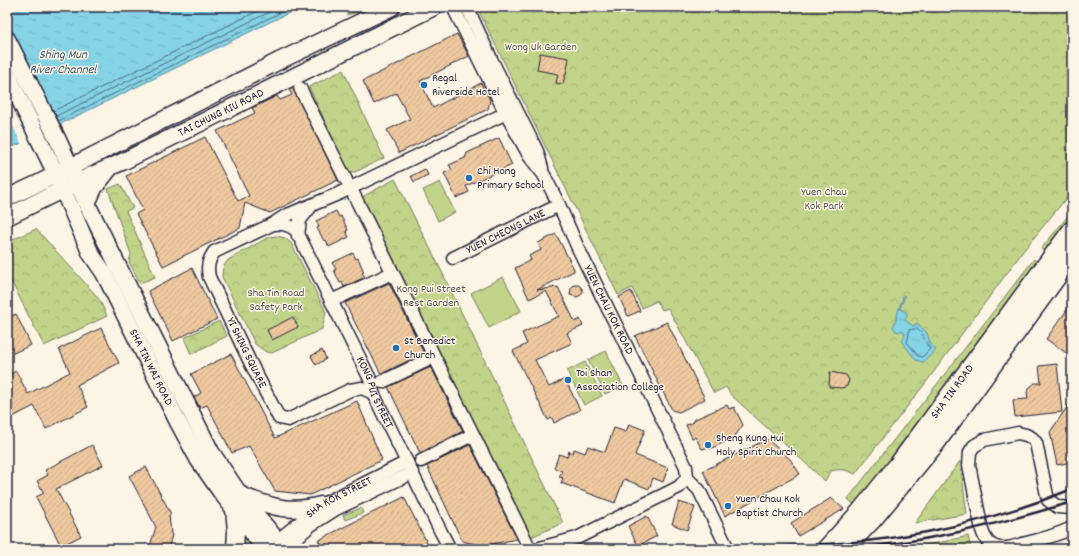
<svg xmlns="http://www.w3.org/2000/svg" width="1079" height="556" font-family="Dekko,sans-serif">
<style>
.green{fill:#c2d489;stroke:#727b62}
.forest{fill:url(#forest-crowns);stroke:#727b62}
.water{fill:url(#water-ripples);stroke:#5e8ca2}
.pier{fill:#fcf5e5}
.lines{fill:none;stroke-linecap:round;stroke-linejoin:round}
.shore{stroke:#4a697f;stroke-width:1}
.building{fill:url(#building-hatch);stroke:#22223b}
.minor-casing{stroke:#22223b;stroke-width:15}
.major-casing{stroke:#22223b;stroke-width:19}
.highway-casing{stroke:#22223b;stroke-width:21}
.minor{stroke:#fcf5e5;stroke-width:12}
.major{stroke:#fcf5e5;stroke-width:16}
.highway{stroke:#fcf5e5;stroke-width:18}
.rail{stroke:#22223b;stroke-width:2.5}
.poi-dot{fill:#1f6fb2;stroke:#fcf5e5;stroke-width:1.5}
.labels{text-anchor:middle;dominant-baseline:central;stroke-width:3;stroke-linejoin:round;paint-order:stroke}
.park-label{font-size:12px;fill:#525752;stroke:#fcf5e5}
.poi-label{font-size:12px;fill:#22223b;stroke:#fcf5e5;text-anchor:start}
.street-label{font-size:12px;fill:#22223b;stroke:#fcf5e5}
.water-label{font-size:13px;font-style:italic;fill:#40576e;stroke:#fcf5e5}
</style>
<defs>
<pattern id="forest-crowns" width="20" height="18" patternUnits="userSpaceOnUse"><rect width="20" height="18" fill="#c2d489"/><path d="M2 6a3 3 0 1 1 6 0M12 15a3 3 0 1 1 6 0" fill="none" stroke="#a6b677"/></pattern>
<pattern id="water-ripples" width="26" height="14" patternUnits="userSpaceOnUse"><rect width="26" height="14" fill="#86d3e6"/><path d="M2 4q2-2 4 0t4 0M15 11q2-2 4 0t4 0" fill="none" stroke="#73b5c6"/></pattern>
<pattern id="building-hatch" width="6" height="6" patternUnits="userSpaceOnUse"><rect width="6" height="6" fill="#efc99f"/><path d="M-1 1l2-2M0 6l6-6M5 7l2-2" fill="none" stroke="#cdac8a"/></pattern>
</defs>
<rect width="100%" height="100%" fill="#fcf5e5"/>
<filter id="ink" filterUnits="userSpaceOnUse"><feTurbulence type="fractalNoise" baseFrequency=".025" numOctaves="2"/><feDisplacementMap in="SourceGraphic" scale="8" xChannelSelector="R" yChannelSelector="G"/><feConvolveMatrix kernelMatrix="1 2 1 2 8 2 1 2 1" color-interpolation-filters="sRGB"/></filter>
<g filter="url(#ink)">
<path class="green" d="M440,182L455,212L438,221L423,190Z
M503,277L521,311L489,328L471,293Z
M606,351L623,386L605,394L588,360Z
M585,362L602,396L584,405L567,371Z
M240,525L256,549H240Z"/>
<path class="forest" d="M359,7H372L360,12L346,15Z
M477,7H861L869,10L876,7H1072V191L1024,250L927,381L855,474C846,469 840,469 830,471L825,481L731,395L726,387L714,393L668,308L662,310L657,301L642,308L632,288L618,295Z
M343,70L384,158L355,172L348,171L309,87Z
M395,179L439,266L563,523L529,538L360,198Z
M120,184L133,208L126,211L155,277L140,283L129,262L131,254L108,189Z
M1072,211V220L1047,254L1041,249Z
M36,229L95,294L100,301L107,316L44,346L7,273V242Z
M277,236L285,238L291,243L326,312L322,329L272,353L266,352L255,344L222,277C222,270 223,266 228,260L269,237Z
M1034,259L1040,264L871,487L853,504L848,499Z
M219,321L227,336L191,354L184,338Z
M960,461L967,514L915,523Z
M361,508L363,513L345,520L343,515Z
M968,536L971,549H909L907,547L938,543Z"/>
<path class="water" d="M7,7H301L7,150Z
M903,295L905,296L900,309L906,312L907,315L905,320L913,326L917,323L927,333L930,343L936,350L923,362L916,360L902,342L905,334L902,330L899,332L896,331L893,327C896,321 897,315 899,308C900,304 903,300 903,295Z"/>
<path class="pier" d="M7,23L22,54L40,83L60,126L22,145L7,114Z"/>
<g class="lines">
<path class="shore" d="M53,111L266,7
M56,116L280,7
M58,121L292,7
M917,329C925,335 924,341 930,349L922,357L918,356L907,342L909,335V330Z"/>
</g>
<path class="building" d="M457,34L469,56L420,81L433,108L481,83L490,100L488,109L399,153L387,130L410,119L396,93L374,104L363,81Z
M540,53L569,58L566,75H565L563,84L556,83L558,74L537,70Z
M293,88L338,180L270,213L245,203L240,228L163,266L136,214L143,210L126,176L205,137L238,201L249,196L217,131L255,113L252,108L277,96L280,100L292,95L289,90Z
M499,138L512,165L466,186L469,192L456,198L444,173L452,170L449,165L465,158L467,153Z
M425,169L428,175L414,182L411,176Z
M336,211L339,217L341,216L348,230L346,231L349,237L329,247L326,240L324,241L317,228L319,227L316,221Z
M556,234L574,269V271L537,290L558,287L575,322L580,319L583,326L567,333L572,343L535,360L549,387L565,379L580,410L554,423L552,418L548,420L513,351L527,344L522,333L559,316L546,291L529,299L515,268L531,260L529,256L541,250L538,243Z
M353,253L356,259L358,258L364,272L362,273L365,277L344,287L342,282L340,283L338,279L334,270L336,269L332,263Z
M192,268L217,319L173,341L148,291Z
M389,283L424,353L381,374L345,303Z
M574,285H578L581,287L583,291L581,295L577,297L570,295L571,288Z
M631,291L640,311L628,316L619,297Z
M1072,303V357L1046,339Z
M16,314L31,345L7,356V318Z
M293,317L298,327L272,340L267,330Z
M667,322L705,399L679,412L672,410L635,336Z
M101,328L119,363L77,385L88,407L46,429L34,406L7,420V376L16,371L28,394L70,372L59,349Z
M322,350L326,359L316,365L311,356Z
M231,354L275,438L357,401L382,460L310,495L275,491L249,446L232,453L207,405L200,408L194,397L201,393L191,374Z
M1057,364L1062,412L1015,417L1013,400L1028,399L1027,392L1030,387L1035,383H1041L1039,366Z
M431,367L463,431L420,453L388,387Z
M830,372L846,375L849,380L847,386L842,388L829,387Z
M1072,400V462L1057,465L1050,432Z
M727,405L729,409L734,407L743,425L735,436L727,441L710,449L709,447L702,449L695,437L692,438L686,425L694,422L693,420Z
M629,424L645,430L635,455L668,468L663,482L653,478L649,489L624,479L615,503L561,483L563,478L559,477L562,471L554,468L559,454L567,457L569,451L573,453L574,449L585,453L588,446L605,452L614,428L626,432Z
M767,439L790,459L800,474L725,516L703,471Z
M92,445L103,465L56,489L81,536L61,546L36,497L44,493L37,481L48,475L45,470Z
M470,445L517,539L482,546L462,541L427,466Z
M146,467L171,514L169,515L171,534L172,535L168,549H149L156,527L129,476Z
M404,497L430,549H315L321,544L318,541L328,535Z
M831,498L844,509L798,536L791,523Z
M679,502L695,507L687,530L672,524Z
M647,516L657,536L638,546L628,526Z"/>
<g class="lines">
<defs>
<g id="minor">
<path id="s1" d="M453,7L505,112L530,157L544,175L559,205L578,248L686,467L687,478L699,490L728,549"/>
<path d="M467,7L492,61L537,151L542,168"/>
<path d="M300,88L346,180"/>
<path d="M354,195L528,545"/>
<path id="s2" d="M273,224C282,223 288,224 296,230L371,381L373,393L441,532L450,549"/>
<path d="M298,236L300,220L312,205"/>
<path id="s3" d="M453,258L559,205"/>
<path d="M331,301L392,273"/>
<path d="M382,382L434,357"/>
<path d="M373,393L362,388L350,390L292,418L288,420L279,418L250,362L209,277C207,267 208,261 214,252L273,224L285,216L338,194L502,115L515,107"/>
<path d="M421,461L472,435"/>
<path d="M1072,508L1058,507L1048,500L1036,443L1032,438L1026,435L1018,433L984,440L974,446L970,452L969,465L982,530C985,540 990,547 1001,548C1008,549 1016,546 1022,544C1040,540 1055,536 1072,528"/>
<path id="s4" d="M277,541L321,505L407,462"/>
<path d="M284,549L311,525L336,509L412,473"/>
<path d="M536,549L577,538L679,487L687,478"/>
</g>
<g id="major">
<path d="M7,39L57,138L87,204L211,452L240,495L284,549"/>
<path id="s5" d="M7,74L56,174L91,254L104,273L178,422L198,459L221,492L265,549"/>
<path d="M7,198L41,182L281,60L392,7"/>
<path d="M87,204L94,188L109,169"/>
<path id="s6" d="M7,217L92,175L122,162L434,7"/>
<path d="M240,495C270,506 288,514 321,505"/>
<path d="M234,509L236,531L235,549"/>
</g>
<g id="highway">
<path id="s7" d="M826,549L860,512L898,465L1072,230"/>
<path d="M844,549L872,520L935,444L1072,256"/>
</g>
</defs>
<use href="#minor" class="minor-casing"/>
<use href="#major" class="major-casing"/>
<use href="#highway" class="highway-casing"/>
<use href="#minor" class="minor"/>
<use href="#major" class="major"/>
<use href="#highway" class="highway"/>
<path class="rail" d="M715,549C773,546 833,546 891,538C953,529 1013,513 1072,489
M841,549C921,544 995,525 1072,502"/>
</g>
</g>
<g class="poi-dot">
<circle cx="424" cy="85" r="4"/>
<circle cx="469" cy="178" r="4"/>
<circle cx="396" cy="348" r="4"/>
<circle cx="568" cy="380" r="4"/>
<circle cx="708" cy="445" r="4"/>
<circle cx="728" cy="506" r="4"/>
</g>
<g class="labels">
<g class="park-label">
<text x="541" y="47">Wong Uk Garden</text>
<text x="824" y="192">Yuen Chau<tspan x="824" dy="14">Kok Park</tspan></text>
<text x="431" y="289">Kong Pui Street<tspan x="431" dy="14">Rest Garden</tspan></text>
<text x="276" y="293">Sha Tin Road<tspan x="276" dy="14">Safety Park</tspan></text>
</g>
<g class="poi-label">
<text x="432" y="78">Regal<tspan x="432" dy="14">Riverside Hotel</tspan></text>
<text x="477" y="171">Chi Hong<tspan x="477" dy="14">Primary School</tspan></text>
<text x="404" y="341">St Benedict<tspan x="404" dy="14">Church</tspan></text>
<text x="576" y="373">Toi Shan<tspan x="576" dy="14">Association College</tspan></text>
<text x="716" y="438">Sheng Kung Hui<tspan x="716" dy="14">Holy Spirit Church</tspan></text>
<text x="736" y="499">Yuen Chau Kok<tspan x="736" dy="14">Baptist Church</tspan></text>
</g>
<g class="street-label">
<text stroke="none"><textPath href="#s6" startOffset="238">TAI CHUNG KIU ROAD</textPath></text>
<text stroke="none"><textPath href="#s3" startOffset="59">YUEN CHEONG LANE</textPath></text>
<text stroke="none"><textPath href="#s1" startOffset="341">YUEN CHAU KOK ROAD</textPath></text>
<text transform="translate(246 353) rotate(64)">YI SHING SQUARE</text>
<text stroke="none"><textPath href="#s5" startOffset="327">SHA TIN WAI ROAD</textPath></text>
<text stroke="none"><textPath href="#s2" startOffset="205">KONG PUI STREET</textPath></text>
<text stroke="none"><textPath href="#s7" startOffset="202">SHA TIN ROAD</textPath></text>
<text stroke="none"><textPath href="#s4" startOffset="76">SHA KOK STREET</textPath></text>
</g>
<g class="water-label">
<text x="63" y="55">Shing Mun<tspan x="63" dy="15">River Channel</tspan></text>
</g>
</g>
<rect width="1079" height="556" fill="none" stroke="#fcf5e5" stroke-width="24"/>
<rect x="12" y="12" width="1055" height="532" fill="none" stroke="#22223b" stroke-width="1.5" filter="url(#ink)"/>
</svg>
